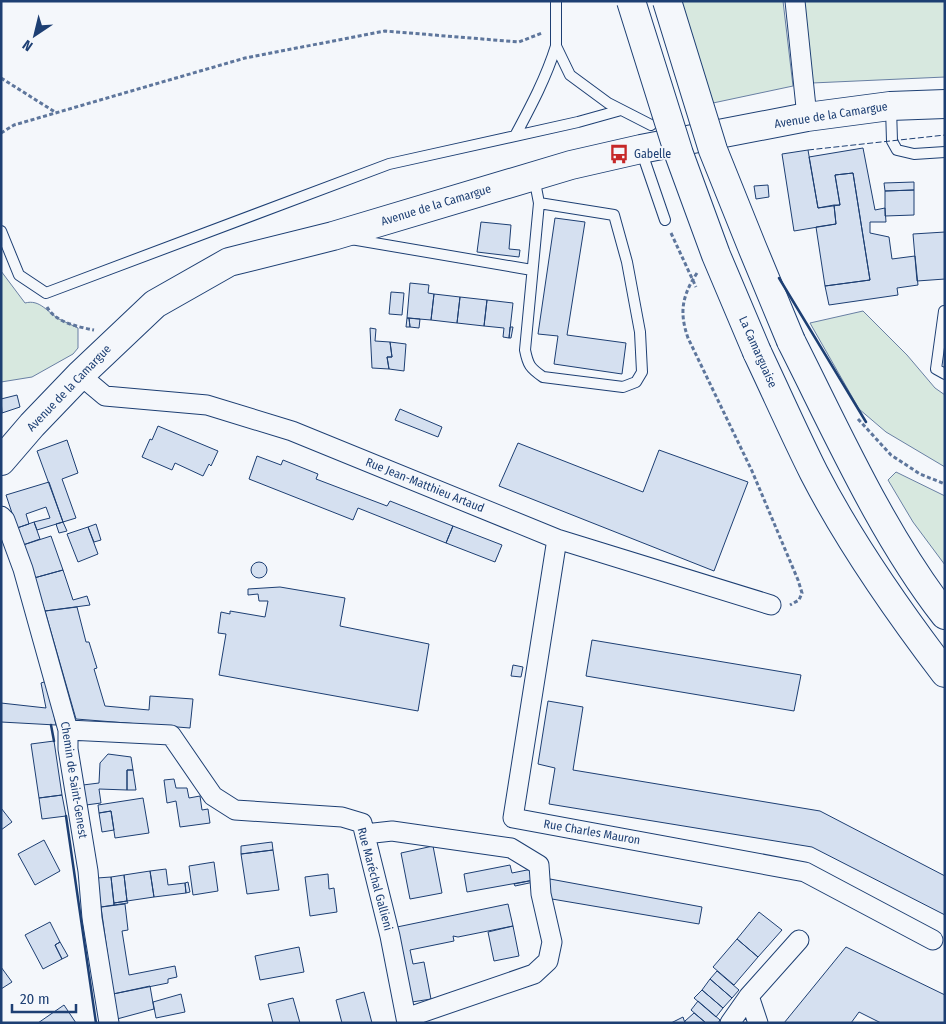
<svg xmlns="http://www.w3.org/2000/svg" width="946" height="1024" font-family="'Fira Sans Condensed',sans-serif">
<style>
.green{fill:#d7e8df;stroke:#687fa3}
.building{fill:#d5e0f0;stroke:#1d3f73}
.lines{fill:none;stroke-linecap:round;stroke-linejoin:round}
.service-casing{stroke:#1d3f73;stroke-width:12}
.minor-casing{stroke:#1d3f73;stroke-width:21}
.secondary-casing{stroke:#1d3f73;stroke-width:30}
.trunk-casing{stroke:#1d3f73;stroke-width:30}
.path{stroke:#5e769c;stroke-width:3;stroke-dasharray:4 2.5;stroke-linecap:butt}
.service{stroke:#f4f7fb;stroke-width:10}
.minor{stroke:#f4f7fb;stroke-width:19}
.secondary{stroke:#f4f7fb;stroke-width:28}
.trunk{stroke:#f4f7fb;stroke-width:28}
.trunk-bridge-casing{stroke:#1d3f73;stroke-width:30;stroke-linecap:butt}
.trunk-bridge{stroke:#f4f7fb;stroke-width:28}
.fence{stroke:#1d3f73;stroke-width:1;stroke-dasharray:6 2.5;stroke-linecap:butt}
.wall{stroke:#1d3f73;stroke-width:2.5}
.labels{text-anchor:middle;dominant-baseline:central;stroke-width:4;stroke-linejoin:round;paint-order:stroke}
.street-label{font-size:12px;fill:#1d3f73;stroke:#f4f7fb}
.poi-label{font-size:12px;fill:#1d3f73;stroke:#f4f7fb;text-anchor:start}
</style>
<rect width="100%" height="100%" fill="#f4f7fb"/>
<path class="green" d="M681,1H783L793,86L713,103Z
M802,1H945V77L812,83Z
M1,271L25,303C40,299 47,312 59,319C65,322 72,325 78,328V348L73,354L32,377L1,382Z
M863,311L907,355L935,388L945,395V467L886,432L859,409L810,323Z
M896,472L945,496V565L913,522L888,480Z"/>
<path class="building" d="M863,148L875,210L885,208L886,222H870V233L889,237L892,259L915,256L918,285L897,288L898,295L829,305L825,286L870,280L853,173L835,175L840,205L818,208L809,157Z
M808,150L818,208L834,205L836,224L794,231L782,154Z
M853,173L870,280L825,286L816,227L836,224L834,205H840L835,175Z
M914,182V190L885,191L884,183Z
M768,185L769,197L756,199L754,186Z
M914,190V215L885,216V191Z
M555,218L585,222L567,335L626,343L622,374L554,364L558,336L538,334Z
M481,222L511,225L509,249L520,250L519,257L477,252Z
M945,232V279L917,281L913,234Z
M410,283L429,285L428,293L434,294L431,320L407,318Z
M391,292L404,293L402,315L389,314Z
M434,294L460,297L457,323L431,320Z
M460,297L487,300L484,326L457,323Z
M487,300L513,303L509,338L503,337L504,328L484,326Z
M407,318H409L410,327H406Z
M409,318L420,319L419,328L410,327Z
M510,327H513L511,338H509Z
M370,328L376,329L375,341L390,342L392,357H387L389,369L372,368Z
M390,342L406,344L404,371L389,369L387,357H392Z
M17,395L20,407L2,413L1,399Z
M400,409L442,427L438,437L395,420Z
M158,426L218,451L211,466L209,464L203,476L175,463L172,470L142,457L150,439L152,440Z
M67,440L78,473L62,479L76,518L63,522L37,451Z
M518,443L643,492L659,450L748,482L714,571L499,486Z
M257,456L281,465L283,460L318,474L316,479L387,506L390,501L453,526L446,543L358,508L353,520L249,479Z
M49,482L63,522L37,530L34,522L50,518L46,507L26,514L29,524L17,528L6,495Z
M34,522L40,539L23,545L17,528Z
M63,522L67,531L59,533L56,524Z
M96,524L101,540L94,542L88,527Z
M453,526L502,545L495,562L446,543Z
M88,527L98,554L78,562L67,534Z
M51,536L63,570L34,578L23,545Z
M251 570a8 8 0 1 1 16 0a8 8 0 1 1-16 0Z
M63,570L73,600L87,596L90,605L45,611L34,578Z
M280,587L345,598L340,626L429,644L418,711L219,675L226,634L218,633L221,612L230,614V611L265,617L268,601H259L258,594L248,595V589Z
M77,607L86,642H89L97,668L94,669L105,706L149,710L150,696L193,699L190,728L76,719L45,611Z
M592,640L801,675L794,711L586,676Z
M513,665L523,667L521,677L511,676Z
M47,681L56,725L1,722V703L46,708L41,683Z
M548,701L583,707L573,770L820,811L945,876V915L812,847L549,804L555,768L538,764Z
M54,741L62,795L39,798L31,744Z
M108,754L131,757L133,770H127V790L99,789L101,803L86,805L83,785L99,783L100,763Z
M127,770H133L136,790H127Z
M174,779L176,788H187L189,798L200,796L202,810L208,809L210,823L180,827L176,801L167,803L164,780Z
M62,795L66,816L42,819L39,798Z
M143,798L149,833L115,838L111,811L99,813L98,805Z
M1,808L12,822L1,830Z
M111,811L114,830L102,832L99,813Z
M44,840L60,871L35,885L18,854Z
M272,842L273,850L241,854V846Z
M433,846L442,893L410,899L401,853Z
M273,850L279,890L247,894L241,854Z
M214,862L218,891L193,895L189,866Z
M510,865L512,873L532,869L534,880L467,892L464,874Z
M166,869L168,885L185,883L186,893L154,897L150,871Z
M150,871L154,897L127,901L124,875Z
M328,874L329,889L334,888L337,912L310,916L305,877Z
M124,875L127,901L114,903L111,877Z
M111,877L114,905L101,907L97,878Z
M550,879L702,907L699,924L546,898Z
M534,880V882L515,886L514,884Z
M188,882L190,892L186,893L185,883Z
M127,901L128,903L114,905V903Z
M125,904L128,930L122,931L129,975L175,966L177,977L168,979V983L113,994L101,907Z
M508,904L513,926L458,937L453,936L454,941L410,950L413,964L424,962L431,999L412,1002L397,927Z
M759,912L782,930L758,957L737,939Z
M50,922L60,942L55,945L62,959L43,969L25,935Z
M513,926L519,956L494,961L488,932Z
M737,939L758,957L734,985L713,967Z
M60,942L68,956L62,959L55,945Z
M299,947L304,972L260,980L255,956Z
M846,947L945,995V1023H881L859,1012L851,1023H784Z
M1,967L12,982L1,989Z
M717,971L739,990L732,998L710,979Z
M710,979L732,998L723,1008L702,990Z
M150,986L154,1009L117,1019L113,994Z
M702,990L723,1008L716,1017L694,998Z
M364,992L372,1023H342L336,1000Z
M181,994L185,1012L156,1018L153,1002Z
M293,998L300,1023H273L268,1004Z
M698,1001L720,1020L718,1023H706L691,1010Z
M64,1005L76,1023H38Z
M694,1013L706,1023H685V1021Z
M683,1017L685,1023H671Z"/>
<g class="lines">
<defs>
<path id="service" d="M556,1V46L570,75L608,103L651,125
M891,108L892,141L897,150L914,154L945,152
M515,136C531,106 546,78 556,46
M641,150L665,220
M534,177L539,203L525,350C528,365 530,368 543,377L623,387L636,382L642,372L640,332L627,262L614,215L539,203
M1,231L19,275L46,293L389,164L578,122L621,110
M351,239L532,270
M944,311L936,369L945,374"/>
<path id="minor" d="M795,1L807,117
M80,375L105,396L207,405L292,431L557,539L771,605
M1,516L5,520L23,569L68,730V749L88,871L92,918L109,1023
M557,539L513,818L805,872L933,940
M68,730L171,735L213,796L235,810L342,817L362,823L390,936L407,1023
M365,834L392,831L511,848L539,865L541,894L552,942L548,961L534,974L406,1018
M749,996L758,1023
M730,1023L749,996L799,940"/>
<path id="secondary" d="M1,461L32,425L80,375L155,304L229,262L333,236L571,165L641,149L807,117L890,106L945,104"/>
<path id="trunk" d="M791,341C837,432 882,534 945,615
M757,352C776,392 794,433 814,473C850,543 897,610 945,673"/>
</defs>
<use href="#service" class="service-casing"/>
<use href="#minor" class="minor-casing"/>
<use href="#secondary" class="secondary-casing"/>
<use href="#trunk" class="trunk-casing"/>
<path class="path" d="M1,78L55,112
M1,133L14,125L245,58L385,31L519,42L542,33
M671,233L696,287
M697,273C682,296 679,312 688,338L752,471L798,580L802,593L799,600L790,605
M47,307C55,322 78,327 94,330
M858,419L891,455L920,474L945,484"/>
<use href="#service" class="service"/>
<use href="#minor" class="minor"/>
<use href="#secondary" class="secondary"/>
<use href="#trunk" class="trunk"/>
<defs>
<path id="trunk-bridge" d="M631,1L679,154L716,255L757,352
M667,1L713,150L752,247L791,341"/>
</defs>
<use href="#trunk-bridge" class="trunk-bridge-casing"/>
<use href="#trunk-bridge" class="trunk-bridge"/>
<path class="fence" d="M808,150L945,135"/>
<path class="wall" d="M779,278L866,422
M51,725L54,741
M66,816L96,1023"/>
</g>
<defs>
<symbol id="bus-bare" viewBox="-9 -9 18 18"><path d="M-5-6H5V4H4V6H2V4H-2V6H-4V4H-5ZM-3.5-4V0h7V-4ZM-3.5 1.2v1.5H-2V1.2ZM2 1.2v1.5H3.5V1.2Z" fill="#c62828" stroke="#f4f7fb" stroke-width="2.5" paint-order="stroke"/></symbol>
</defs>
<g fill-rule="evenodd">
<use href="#bus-bare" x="605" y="140" width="28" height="28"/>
</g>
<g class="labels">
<g class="street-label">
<text transform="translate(831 115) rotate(-9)">Avenue de la Camargue</text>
<text transform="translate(436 205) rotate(-17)">Avenue de la Camargue</text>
<text transform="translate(758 352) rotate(66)">La Camarguaise</text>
<text transform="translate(69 388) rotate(-46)">Avenue de la Camargue</text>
<text transform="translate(425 485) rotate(22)">Rue Jean-Matthieu Artaud</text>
<text transform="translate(74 780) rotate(81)">Chemin de Saint-Genest</text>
<text transform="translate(592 832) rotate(10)">Rue Charles Mauron</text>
<text transform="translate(375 879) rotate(75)">Rue Maréchal Gallieni</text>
</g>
<g class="poi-label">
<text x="634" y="154">Gabelle</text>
</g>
</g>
<rect width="946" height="1024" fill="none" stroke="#1d3f73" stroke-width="5"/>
<g transform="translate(35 35) rotate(215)" stroke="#f4f7fb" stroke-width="4" paint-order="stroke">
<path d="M0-4L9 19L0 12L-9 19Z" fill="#1d3f73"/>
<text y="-8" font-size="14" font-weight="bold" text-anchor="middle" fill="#1d3f73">N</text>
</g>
<path d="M12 1004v8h64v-8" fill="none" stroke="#1d3f73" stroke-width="2.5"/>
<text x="20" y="1004" font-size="15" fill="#1d3f73" stroke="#f4f7fb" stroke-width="4" paint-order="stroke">20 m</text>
</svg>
